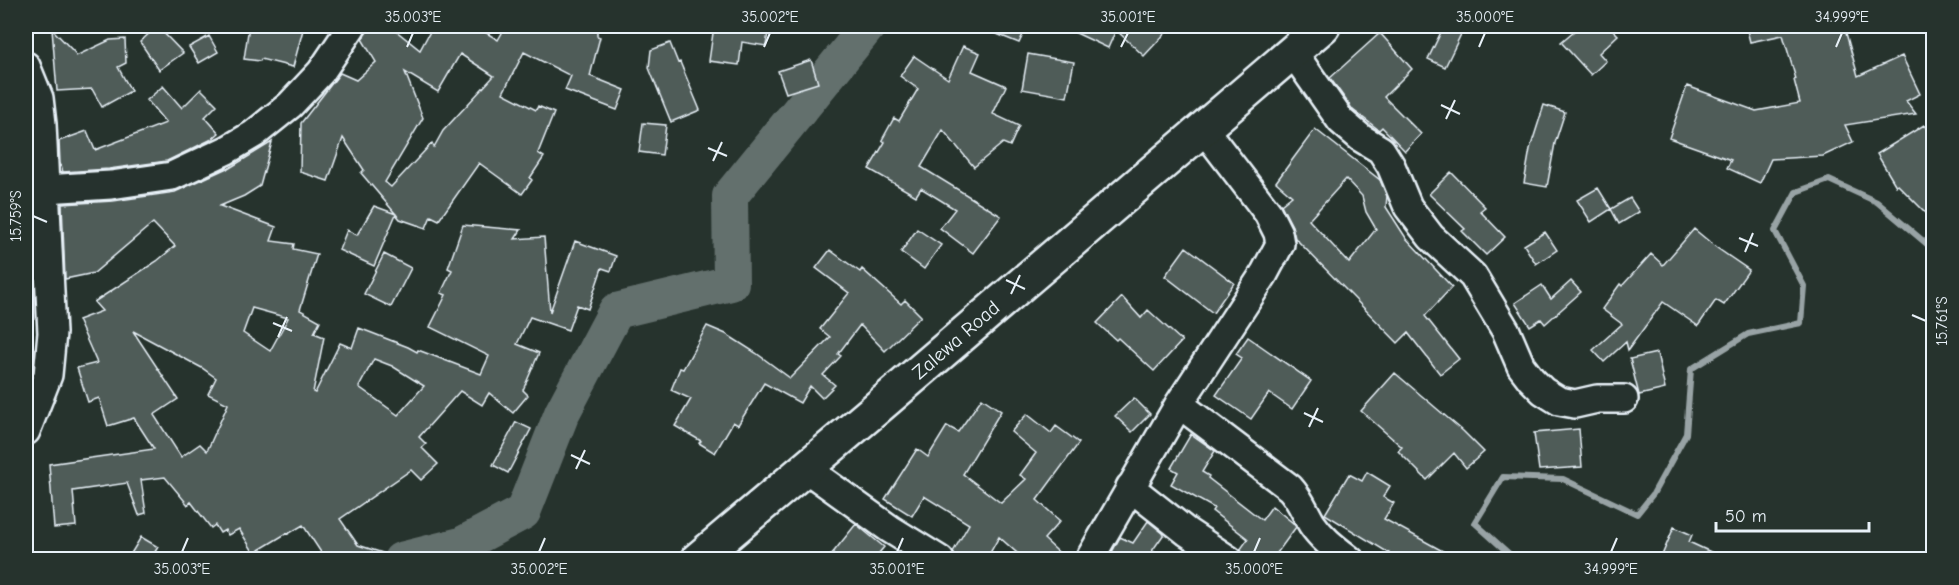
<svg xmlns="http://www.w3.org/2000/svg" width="1959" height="585" font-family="'Comic Neue',sans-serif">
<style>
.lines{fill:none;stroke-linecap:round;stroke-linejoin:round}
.stream{stroke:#98a3a5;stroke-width:6}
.river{stroke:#636f6d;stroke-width:36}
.building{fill:#505c59;stroke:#e8f1f8;stroke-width:1.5;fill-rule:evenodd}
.minor-casing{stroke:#e8f1f8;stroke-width:32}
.highway-casing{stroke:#e8f1f8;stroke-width:38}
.minor{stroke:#26332d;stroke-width:27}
.highway{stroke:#26332d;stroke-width:33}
.ticks{fill:none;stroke:#e8f1f8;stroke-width:2}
.labels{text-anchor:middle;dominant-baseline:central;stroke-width:4.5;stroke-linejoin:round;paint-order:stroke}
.street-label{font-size:20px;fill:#e8f1f8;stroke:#26332d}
.neatline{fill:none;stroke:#e8f1f8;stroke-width:2}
.ticks-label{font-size:15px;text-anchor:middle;fill:#e8f1f8}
</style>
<rect width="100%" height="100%" fill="#26332d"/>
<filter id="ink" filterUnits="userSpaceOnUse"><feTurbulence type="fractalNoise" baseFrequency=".0167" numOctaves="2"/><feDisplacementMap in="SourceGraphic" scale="12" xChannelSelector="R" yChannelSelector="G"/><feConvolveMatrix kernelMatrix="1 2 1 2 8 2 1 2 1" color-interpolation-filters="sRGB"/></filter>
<g filter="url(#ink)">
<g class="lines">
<path class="stream" d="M1516,560L1475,523L1503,477L1563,479L1637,514L1653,494L1686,434L1691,369L1748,334L1801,323L1804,286L1775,231L1796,192L1829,180L1877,202L1934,250"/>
<path class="river" d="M401,560L461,545L523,512L562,413L616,311L731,283L730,196L868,26"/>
</g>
<path class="building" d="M157,26L183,53L159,70L140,42Z
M249,26H304L293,67L261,59L260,61L244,59Z
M371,26H390L420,50L433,26H475L498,40L506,26H597V36L600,37L590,76L625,90L617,110L565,90L571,76L524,52L503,93L536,110L538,106L554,113L538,153L544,157L530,178L532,180L522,194L479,163L439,220L431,216L426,228L400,219L361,173L364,170L343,138L328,181L300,172L301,123L340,73L356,80L376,62L362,39ZM460,54L494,76L443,131L434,147L432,143L391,187L385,182L423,118L405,72L438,92Z
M714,26H769L766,46L742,42L739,65L709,61Z
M977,26H1027L1019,43Z
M1061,26H1172L1144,56L1116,30L1108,48Z
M1444,26H1465L1445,67L1428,59Z
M1580,26H1609L1618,35L1599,53L1606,61L1591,75L1561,42Z
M1746,26H1844L1858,76L1902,56L1920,94L1906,101L1916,114L1845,125L1853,142L1823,156L1771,159L1760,183L1727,168L1731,160L1669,138L1687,86L1756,111L1800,103L1794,80L1796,79L1783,35L1750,42Z
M52,29L75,53L76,56L110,40L125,39L126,63L118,67L131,91L102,107L92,89L57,91Z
M1380,33L1412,69L1384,97L1421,134L1405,151L1382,127L1379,130L1353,110L1330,78Z
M209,36L218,52L199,63L189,47Z
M670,43L678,63L680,62L700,110L671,122L649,68L651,50Z
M963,46L980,53L972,71L1006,86L993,114L1019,126L1010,146L1003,143L974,167L943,130L921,167L1001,216L973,253L940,228L955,209L921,188L916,196L869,169L885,142L882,140L894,118L899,121L918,89L900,76L914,56L948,79Z
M1028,54L1074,62L1067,97L1022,89Z
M811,60L818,83L786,93L778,71Z
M163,86L182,108L201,89L217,105L205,117L219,133L212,139L167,161L109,169L63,172L60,163L59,141L87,131L95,150L166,123L147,100Z
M1544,105L1565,112L1555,143L1547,187L1524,183L1530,149Z
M643,123L666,125L662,155L639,152Z
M1924,125L1934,138V221L1898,185L1896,186L1877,154Z
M1315,129L1380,180L1387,196L1386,207L1406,238L1452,287L1425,316L1459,359L1440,374L1408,333L1398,343L1295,238L1292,226L1281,205L1292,196L1276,182ZM1346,179L1362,196L1366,212L1376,229L1349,263L1309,220Z
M272,142L260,186L244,196L220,206L276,227L271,241L294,244L293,249L317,254L300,310L320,321L314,333L324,337L313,392L315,393L340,343L352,348L359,328L408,347L417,352L418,350L481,374L489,356L430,327L446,295L441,293L452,270L448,268L463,225L521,230L515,239L544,237L550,312L575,241L616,256L611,271L602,268L588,309L577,305L568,330L530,317L517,344L539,353L523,390L528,395L513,413L489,393L482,405L460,391L419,437L426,444L422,448L438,464L421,480L411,470L340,519L358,545L392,556V560H326L303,525L288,534L287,533L254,553L239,529L228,535L225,530L220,533L215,525L211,528L191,502L188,505L165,477L141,480L146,513L139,515L127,483L73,491L76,526L54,528L49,464L154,449L134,418L108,426L99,398L88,402L77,368L97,363L78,320L102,311L94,302L157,261L175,246L153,223L94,273L65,279L62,204L113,201L175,192L227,168L228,169ZM252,308L288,318L270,351L243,333ZM133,331L202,368L216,378L208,394L228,404L207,451L200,444L181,457L154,415L178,399ZM374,359L392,366L424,386L398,415L359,387Z
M1451,172L1485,207L1480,211L1505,237L1486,255L1462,231L1465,229L1429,194Z
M1598,188L1611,209L1591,222L1577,200Z
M1630,198L1639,212L1619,224L1611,209Z
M30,201L34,286L26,287V202Z
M374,206L396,214L374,266L339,250L347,230L357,235Z
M917,229L941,245L924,269L901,252Z
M1694,229L1717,248L1749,270L1724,305L1716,300L1698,326L1663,302L1628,350L1626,342L1604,362L1593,350L1622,324L1602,309L1620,284L1622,286L1651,254L1663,265Z
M1545,232L1557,250L1536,264L1524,245Z
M1186,247L1234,283L1213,313L1165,276Z
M830,250L860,272L862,269L901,304L905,300L921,316L885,351L860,325L838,354L841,356L823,375L835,385L822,398L810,386L800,403L764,383L738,425L733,422L715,453L699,443L701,441L675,426L691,399L671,390L680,368L683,369L707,326L726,334L756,353L790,378L830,337L820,329L849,293L816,268Z
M384,254L411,268L391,307L364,294Z
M1571,281L1581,292L1545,324L1541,319L1530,326L1515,303L1542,285L1551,299Z
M1122,297L1141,318L1148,310L1182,341L1154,371L1118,338L1116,340L1097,323Z
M1248,337L1311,381L1292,409L1269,393L1251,419L1216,395L1242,358L1236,354Z
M1657,353L1665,389L1639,395L1630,359Z
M1395,373L1463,431L1484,452L1466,468L1454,453L1427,480L1398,451L1402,447L1361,411Z
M982,398L1001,411L963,474L1001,503L1026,479L1020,475L1036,453L1011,432L1027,414L1051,433L1056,426L1079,443L1037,500L1060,521L1044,539L1067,560H1025L999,537L986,560H956L953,552L969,524L924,496L912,516L885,499L917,449L928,457L947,426L958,432Z
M1134,398L1150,414L1132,432L1115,416Z
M516,422L531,429L508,473L493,465Z
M1579,429L1582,467L1539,470L1534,433Z
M1191,434L1215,451L1202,472L1209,476L1208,478L1262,520L1272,506L1293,523L1296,527L1272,560H1244L1240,550L1248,539L1212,511L1214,508L1171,484L1178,472L1171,468Z
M1367,472L1390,486L1383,497L1394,503L1384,519L1459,560H1386L1389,553L1325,514L1349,474L1362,481Z
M1148,521L1164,534L1152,551L1171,560H1121L1122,558L1117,556L1116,559L1110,556L1120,537L1133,543Z
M856,524L884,547L873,560H827Z
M1674,527L1692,535L1689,542L1728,560H1660Z
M141,537L158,547L150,560H127Z"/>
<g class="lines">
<defs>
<path id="minor" d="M1292,51L1341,121L1361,138L1381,150L1391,166L1408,207L1431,237L1473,276L1506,331L1521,366L1531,379L1543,391L1559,401L1575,404L1597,399H1624
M26,66L39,98L42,124L52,333L48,375L26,431
M45,189L111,185L172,176L227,150L254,134L290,105L321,72L352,26
M1179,404L1290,488C1301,500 1304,511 1312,524C1322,539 1336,549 1350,560
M805,468L890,529L940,560
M1130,487L1187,532L1229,560
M1089,560L1179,404L1264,274L1280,244L1278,233L1268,213L1203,128"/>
<path id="highway" d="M697,560L871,413L1323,26"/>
</defs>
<use href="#minor" class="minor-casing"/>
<use href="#highway" class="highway-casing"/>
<use href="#minor" class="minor"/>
<use href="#highway" class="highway"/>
</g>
</g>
<path class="ticks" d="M407,47L413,33M764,47L770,33M1121,47L1128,33M1479,47L1485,33M1836,47L1842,33M1441,105L1460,114M1446,119L1455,100M708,148L727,156M713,161L722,142M33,216L47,222M1739,238L1758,246M1745,252L1753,233M1006,280L1025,289M1011,294L1020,275M1912,315L1926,321M273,323L292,331M278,337L287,317M1304,413L1323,422M1309,427L1318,408M571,455L590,464M576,469L585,450M182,552L188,538M539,552L545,538M897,552L903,538M1254,552L1260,538M1611,552L1617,538"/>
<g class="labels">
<g class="street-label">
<text transform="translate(956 340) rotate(-41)">Zalewa Road</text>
</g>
</g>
<rect width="1959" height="585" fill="none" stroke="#26332d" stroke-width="66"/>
<path d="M1716 522v9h153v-9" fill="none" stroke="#e8f1f8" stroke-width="3"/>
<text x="1725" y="522" font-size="18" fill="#e8f1f8" stroke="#26332d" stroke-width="4.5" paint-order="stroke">50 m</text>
<rect x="33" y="33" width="1893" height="519" class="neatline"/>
<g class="ticks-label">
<text x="413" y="22">35.003°E</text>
<text x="770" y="22">35.002°E</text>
<text x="1128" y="22">35.001°E</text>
<text x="1485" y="22">35.000°E</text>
<text x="1842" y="22">34.999°E</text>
<text transform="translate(16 216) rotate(-90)" y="5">15.759°S</text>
<text transform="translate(1942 321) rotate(-90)" y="5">15.761°S</text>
<text x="182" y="574">35.003°E</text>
<text x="539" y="574">35.002°E</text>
<text x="897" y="574">35.001°E</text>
<text x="1254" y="574">35.000°E</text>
<text x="1611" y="574">34.999°E</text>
</g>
</svg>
